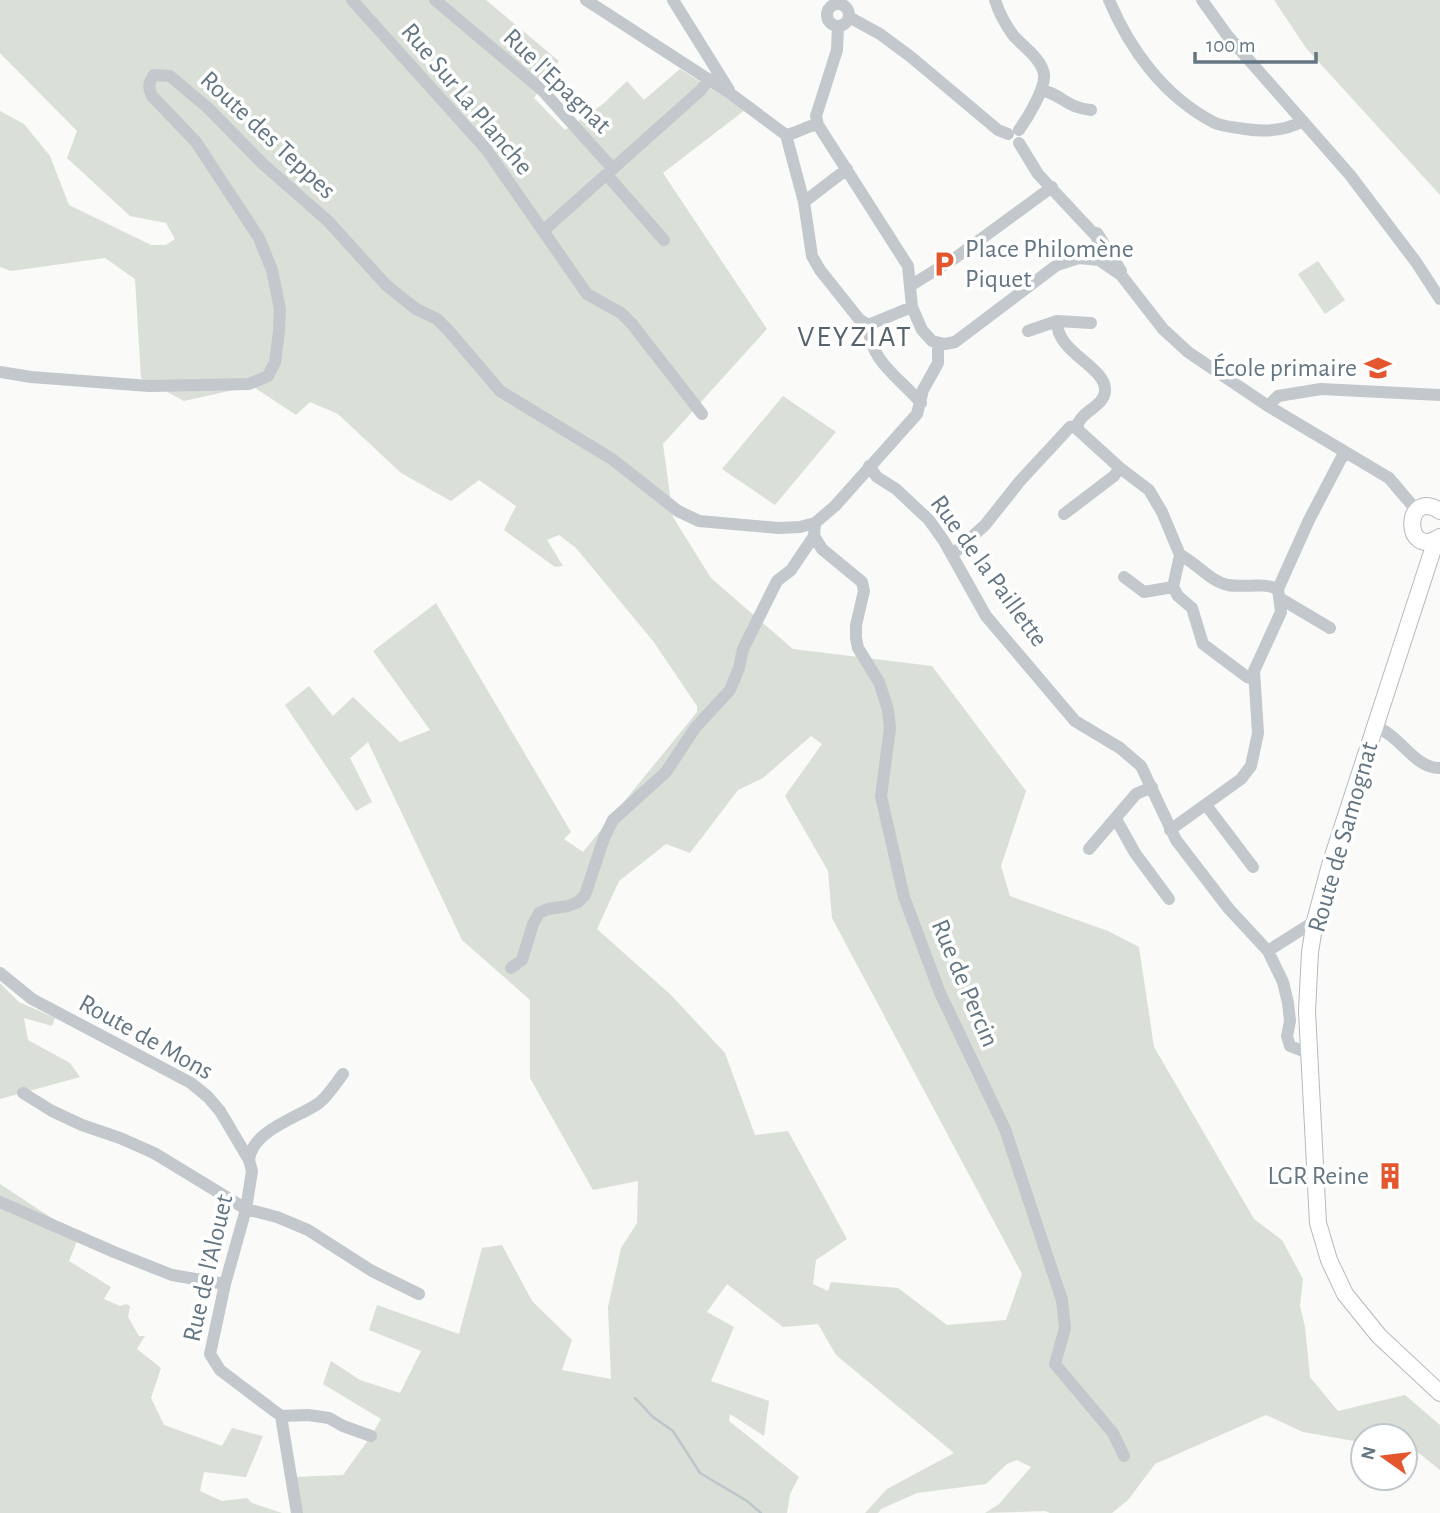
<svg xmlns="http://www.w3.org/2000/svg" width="1440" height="1513" font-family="'Alegreya Sans',sans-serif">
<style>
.green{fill:#dadfd7;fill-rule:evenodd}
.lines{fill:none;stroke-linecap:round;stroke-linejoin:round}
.stream{stroke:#bbc7cb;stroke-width:2.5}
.major-casing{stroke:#b5babe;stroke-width:18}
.minor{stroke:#c3c8cc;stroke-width:12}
.major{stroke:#fff;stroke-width:16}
.labels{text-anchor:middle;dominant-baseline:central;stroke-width:7;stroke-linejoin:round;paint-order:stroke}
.street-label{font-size:26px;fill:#657683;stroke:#fff}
.poi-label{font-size:26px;fill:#657683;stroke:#fff;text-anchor:end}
.quarter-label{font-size:30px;letter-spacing:2px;fill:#57646e;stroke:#fff}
</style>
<rect width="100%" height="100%" fill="#fafaf8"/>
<path class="green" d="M0,0H486L559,61L534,98L565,130L603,104L627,81L644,100L680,69L745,110L663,173L767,329L663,444L673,517L711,578L793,649L932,666L1026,791L1001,866L1010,896L1108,931L1139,947L1154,1047L1254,1219L1282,1240L1303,1279L1300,1306L1305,1327L1310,1377L1338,1411L1405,1395L1440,1425V1470L1405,1442V1436H1363V1442H1360L1303,1432L1266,1415L1155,1464L1128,1500L1112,1513H1050L1045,1511L985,1513L999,1504L1031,1467L1017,1460L1007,1464L986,1484L917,1493L881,1509L878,1513H865L887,1489L954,1453L836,1355L818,1324L783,1327L727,1284L707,1312L734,1327L711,1381L769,1401L764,1436L730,1414L729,1421L799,1477L790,1494L787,1513H301L293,1477L343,1475L371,1436L381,1419L323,1384L331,1361L360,1380L400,1393L421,1351L369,1330L377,1305L459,1334L482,1248L502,1245L532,1301L572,1340L562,1370L611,1379L608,1307L621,1248L637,1223L638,1181L593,1190L530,1078V1000L462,940L368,742L350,758L372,802L356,811L285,705L309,686L333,716L353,697L400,742L430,730L373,651L436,603L571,832L564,839L583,852L697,712V706L653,641L576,548L559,535L547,540L563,566L555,567L504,530L516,506L479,480L451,501L401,473L338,414L310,402L296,415L252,386L184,401L141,378L135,279L105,258L11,271L0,267V111L24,124L50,156L69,205L151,245H166L175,239L166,223L130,216L67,158L77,131L0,53ZM811,736L822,744L785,796L828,871L832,918L1022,1274L1006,1320L947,1325L898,1288L831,1282L828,1291L813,1284L816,1260L847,1239L788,1131L755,1135L725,1053L671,995L597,929L619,881L666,844L690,853L738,790L763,778Z
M1274,0H1440V195L1306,48Z
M1318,261L1345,300L1325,314L1298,274Z
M783,396L836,432L775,505L722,469Z
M0,983L19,1002L55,1018L52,1026L24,1018L28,1040L70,1063L80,1077L0,1099Z
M0,1184L79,1236L69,1261L111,1287L104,1299L120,1306L126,1304L130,1306L128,1317L139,1336H145L137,1349L161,1368L151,1398L164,1425L222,1446L232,1428L263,1436L246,1477L204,1472L200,1491L222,1501L247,1498L252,1503L282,1513H0Z"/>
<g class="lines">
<path class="stream" d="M635,1398L653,1417L673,1431L700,1473L747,1501L761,1513"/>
<defs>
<path id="major" d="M1440,511C1403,487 1403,561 1440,537
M1440,537L1434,546L1330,865L1315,921L1310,952L1307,1011L1318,1223L1329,1260L1345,1294L1379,1336L1440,1393"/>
</defs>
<use href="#major" class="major-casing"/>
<path class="minor" d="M352,0L486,149L587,294L621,313L632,324L702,414
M435,0L542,90L613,169
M586,0L731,94L786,135L804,202L812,256L820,270L859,319L868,325
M673,0L729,90
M995,0C999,13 1005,24 1013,35C1023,47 1041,58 1044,74C1046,88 1027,119 1019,130
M1109,0C1130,50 1164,96 1213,122C1222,127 1234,127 1245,129C1264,132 1285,131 1303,121
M1202,0L1227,35L1350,175L1416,262L1440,299
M827 15a11 11 0 1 1 22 0a11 11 0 1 1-22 0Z
M849,17L880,34L911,57L998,130L1008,134
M838,26L837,50L816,116L818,125L908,266L912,307L922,330L932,341L945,344L955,342L1057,265L1079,258L1099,260L1121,275L1163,329L1188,352L1268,406L1389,478L1417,511
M1041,90C1062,94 1066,108 1091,110
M786,135C798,133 807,125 818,125
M1019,143L1038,174L1097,237L1098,241L1095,259
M607,175L664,240
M804,202L847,169
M544,230L701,90L709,79
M1097,233L1121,271
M910,286L955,258L1052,187
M1057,321C1056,353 1107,367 1105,391C1104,408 1078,411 1077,429L1120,468L1149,490L1162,512L1180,555C1197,563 1209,581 1228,585C1245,588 1262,582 1278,589
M868,325C871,363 898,376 921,403
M868,325L912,307
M1028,331L1057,321L1091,323
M0,372L31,377L149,386L249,384L268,376L275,362L279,331L280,309L272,270L259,238L196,142L152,96C148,87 148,83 154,75L170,76L208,108L263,164L328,221L386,285L416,309L437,319L449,331L500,391L612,459L678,511L699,521L778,528L800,527L815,523L835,506L917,414L923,390L938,363V343
M1268,406L1278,396L1321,389L1440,395
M869,466L877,477L896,489L929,520L944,541L986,616L1075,721L1120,748L1141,766L1176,840L1229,909L1268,951L1283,982L1288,1003L1290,1021L1287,1036L1290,1046L1308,1053
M1064,514L1114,476L1120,468
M815,523L814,536L822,549L862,582L864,591L856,625V638L858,648L879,682L888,710L890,728L881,796L904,897L940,993L1005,1129L1062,1300L1065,1328L1055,1364L1113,1433L1124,1456
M952,555L985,525L1020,481L1070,427L1077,426
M1180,555L1173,587L1178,596L1192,608L1203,644L1247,677L1253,679
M1124,577L1144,592L1173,587
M1281,599L1330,628
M1376,727C1401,736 1415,769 1440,768
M1206,805L1253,867
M1116,819L1135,853L1169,899
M1170,830L1241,779L1251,766L1258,733L1254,671L1281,612L1278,589L1309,520L1344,453
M1089,849L1136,794L1152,787
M1268,951L1315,921
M511,968L522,960L533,924L539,913L548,909L568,906L578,902L585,895L604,838L613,820L666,772L695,728L730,690L739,668L743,649L777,581L791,570L814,536
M0,973L32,999L191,1083L208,1097L220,1111L249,1160L252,1171L246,1209L225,1284L210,1354L220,1370L281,1416L297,1513
M23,1093L52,1111L82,1125L120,1138L154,1153L246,1209L277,1217L308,1230L372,1271L419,1294
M249,1160C252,1130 298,1118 319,1103C328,1096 336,1083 343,1074
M0,1202L114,1252L172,1275L225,1284
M281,1416L308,1415L329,1418L343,1426L371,1436"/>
<use href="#major" class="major"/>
</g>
<defs>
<symbol id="parking-bare" viewBox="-9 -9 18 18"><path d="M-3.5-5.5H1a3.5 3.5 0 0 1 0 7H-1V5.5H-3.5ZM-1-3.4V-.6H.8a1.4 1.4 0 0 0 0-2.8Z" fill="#e4572e" stroke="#fff" stroke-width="2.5" paint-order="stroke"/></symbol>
<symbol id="school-bare" viewBox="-9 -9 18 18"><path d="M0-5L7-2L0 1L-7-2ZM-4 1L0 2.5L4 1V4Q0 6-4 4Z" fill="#e4572e" stroke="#fff" stroke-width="2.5" paint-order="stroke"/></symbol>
<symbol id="building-bare" viewBox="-9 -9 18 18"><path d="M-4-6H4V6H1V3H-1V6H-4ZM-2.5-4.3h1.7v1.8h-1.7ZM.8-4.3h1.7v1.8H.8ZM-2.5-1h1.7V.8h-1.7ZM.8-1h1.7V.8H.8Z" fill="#e4572e" stroke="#fff" stroke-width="2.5" paint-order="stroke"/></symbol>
</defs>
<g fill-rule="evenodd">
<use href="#parking-bare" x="925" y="245" width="38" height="38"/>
<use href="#school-bare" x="1359" y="349" width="38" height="38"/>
<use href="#building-bare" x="1371" y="1157" width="38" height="38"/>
</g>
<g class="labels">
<g class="street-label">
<text transform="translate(557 81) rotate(44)">Rue l'Epagnat</text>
<text transform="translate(467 99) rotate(50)">Rue Sur La Planche</text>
<text transform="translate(268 135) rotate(43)">Route des Teppes</text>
<text transform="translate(989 571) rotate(54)">Rue de la Paillette</text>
<text transform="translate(1343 837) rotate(-74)">Route de Samognat</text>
<text transform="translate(965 983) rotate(67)">Rue de Percin</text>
<text transform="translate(146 1037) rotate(29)">Route de Mons</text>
<text transform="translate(208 1268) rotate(-77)">Rue de l'Alouet</text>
</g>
<g class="poi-label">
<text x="965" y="249" text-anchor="start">Place Philomène<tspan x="965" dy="30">Piquet</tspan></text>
<text x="1357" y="368">École primaire</text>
<text x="1369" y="1176">LGR Reine</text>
</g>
<g class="quarter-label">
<text x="855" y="337">VEYZIAT</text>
</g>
</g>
<g transform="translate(1384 1457) rotate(284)"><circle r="33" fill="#ffffff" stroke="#c1c8cd" stroke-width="2"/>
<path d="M0-5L12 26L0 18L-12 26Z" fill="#e4572e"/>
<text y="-10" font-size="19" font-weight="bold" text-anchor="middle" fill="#657683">N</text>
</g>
<path d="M1195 52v10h121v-10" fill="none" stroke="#657683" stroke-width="3.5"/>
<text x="1206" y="52" font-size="21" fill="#657683" stroke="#ffffff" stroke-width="5" paint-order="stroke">100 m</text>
</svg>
